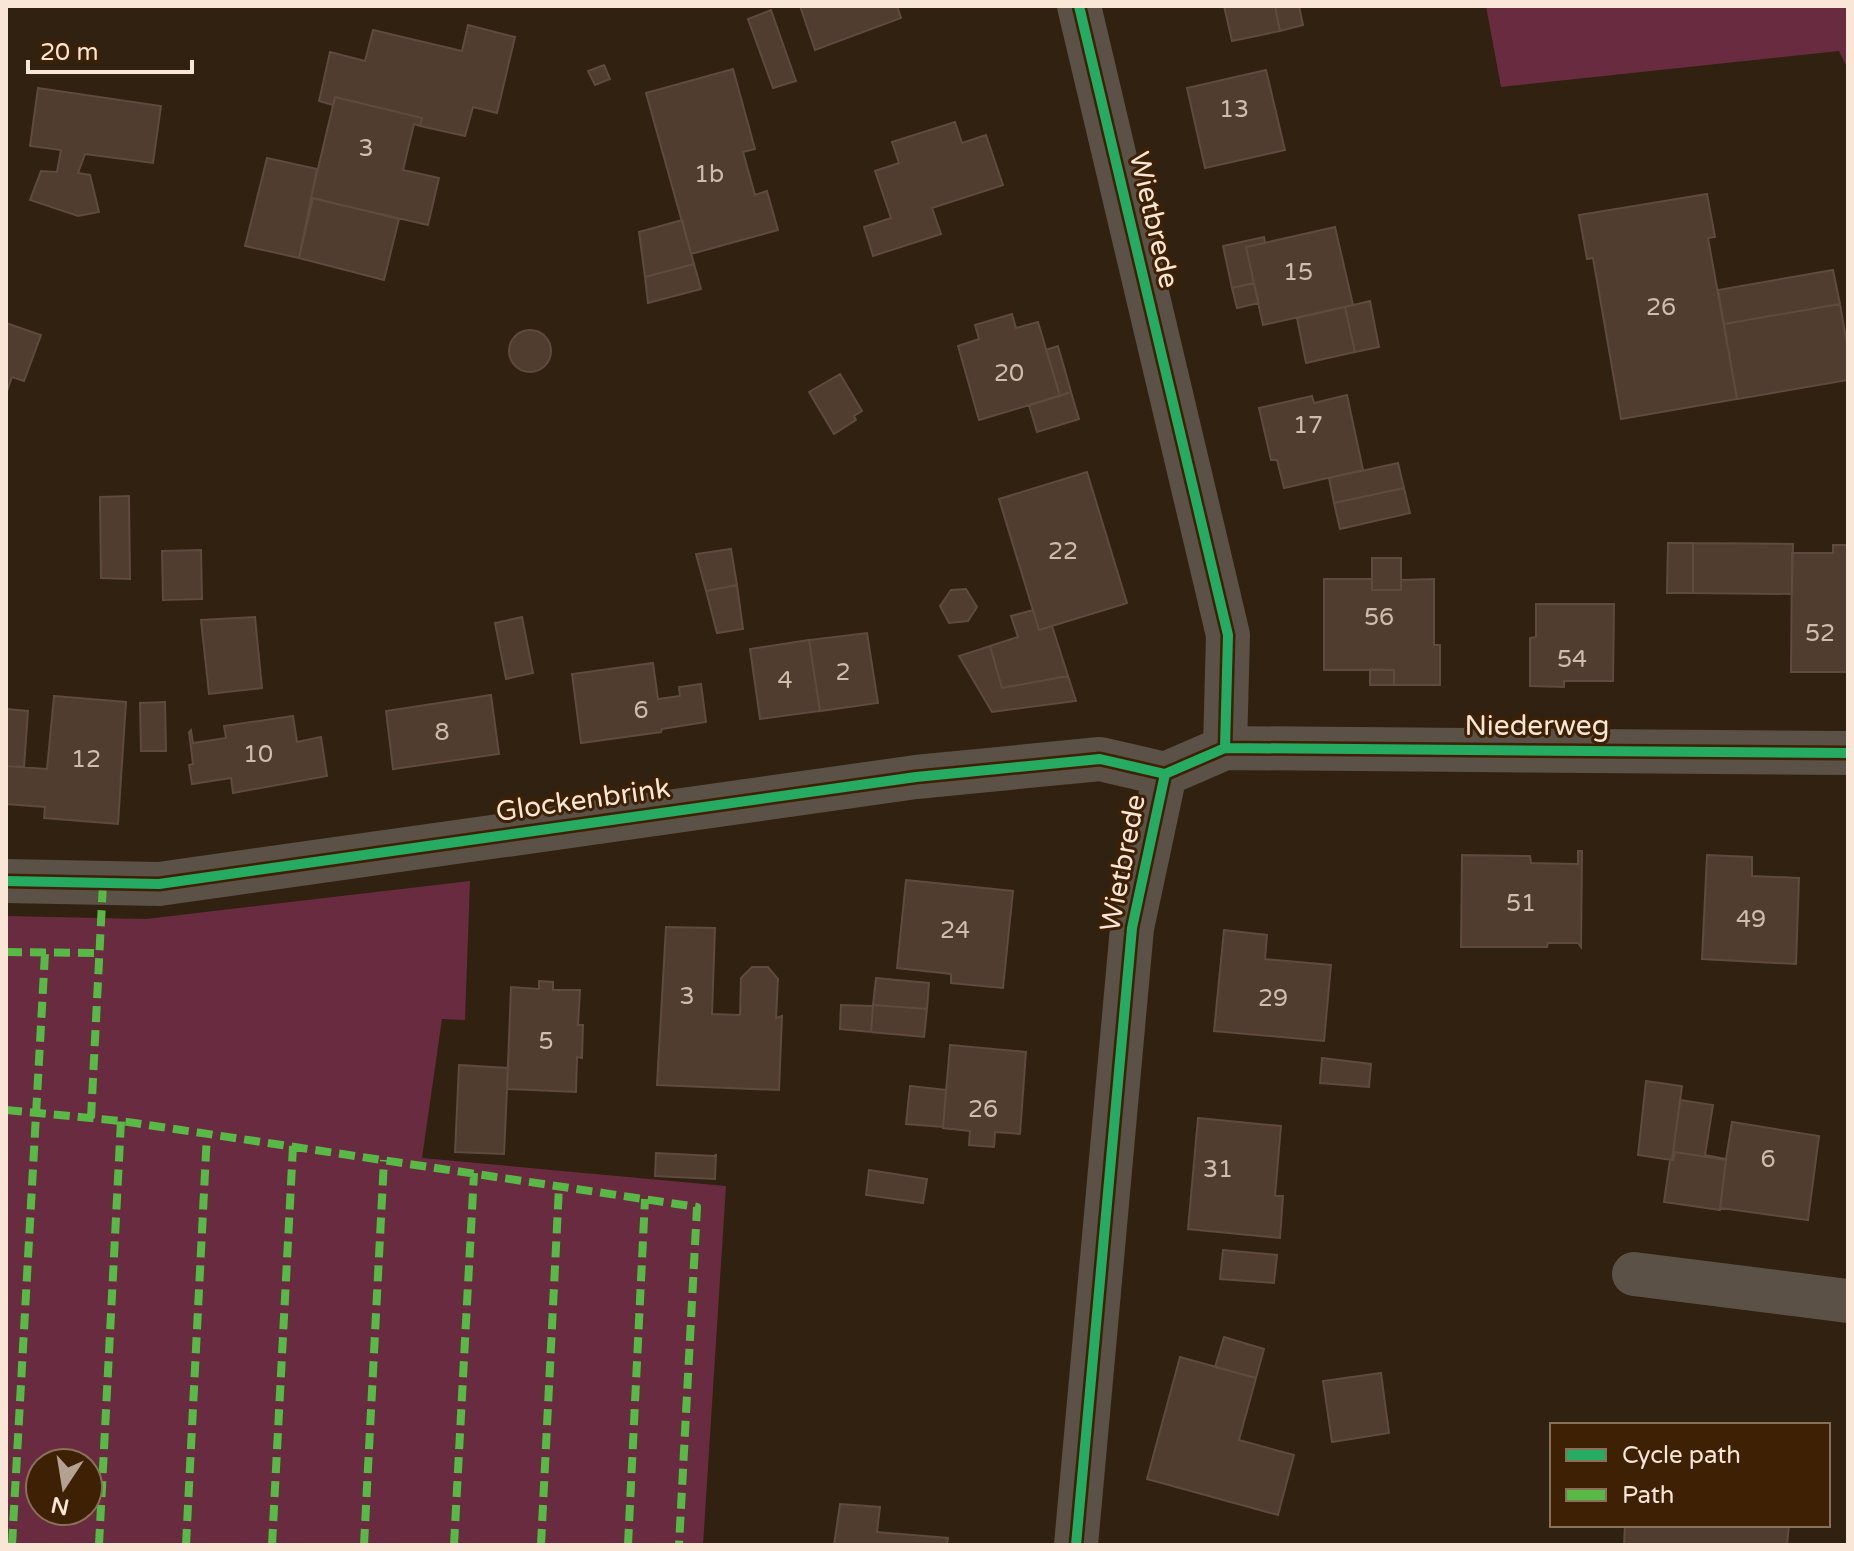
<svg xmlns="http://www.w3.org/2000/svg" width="1854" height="1551" font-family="'Varela Round',sans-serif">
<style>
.green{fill:#692b3f;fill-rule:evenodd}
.building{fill:#513d30;stroke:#5e4a3e;stroke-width:2}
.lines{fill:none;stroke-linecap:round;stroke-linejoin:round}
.street{stroke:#5c5147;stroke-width:44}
.quiet{stroke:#58b947;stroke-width:8;stroke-dasharray:16 8;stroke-linecap:butt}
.cycleway-casing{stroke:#3e2104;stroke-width:15}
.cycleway{stroke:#26ab63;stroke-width:10}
.labels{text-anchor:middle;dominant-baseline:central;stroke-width:6;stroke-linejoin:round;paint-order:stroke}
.number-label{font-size:24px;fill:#d0bcac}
.street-label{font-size:28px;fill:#fae6d6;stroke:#3e2104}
</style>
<rect width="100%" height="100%" fill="#312111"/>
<path class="green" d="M1486,6H1848V69L1839,51L1501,87Z
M470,881L465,1020L442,1019L422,1158L726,1186L703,1545H6V916L146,919ZM40,1463H88V1511H40Z"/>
<path class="building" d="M800,6H897L901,18L815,50Z
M1224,6H1275L1280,31L1232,41Z
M1275,6H1299L1303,25L1280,31Z
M771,10L796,81L773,88L748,19Z
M468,25L515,37L497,113L473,107L465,136L420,126L422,118L335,97L333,105L319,101L330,52L365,61L373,30L462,51Z
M604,65L610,79L595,85L588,71Z
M733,69L755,149L743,152L755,195L767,191L778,230L691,254L646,93Z
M1266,70L1285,150L1205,168L1187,88Z
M38,88L161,106L153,163L85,154L78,173L90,175L99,212L78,216L30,200L41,171L57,172L61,150L30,146Z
M335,97L422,118L420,126L414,124L403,170L439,178L428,225L311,198Z
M955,122L962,143L986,135L1003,185L932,208L941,234L873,256L864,227L891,218L875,171L899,163L892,142Z
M267,158L317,169L299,258L245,246Z
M1707,194L1715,237L1708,238L1737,399L1621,419L1593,258L1587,259L1579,215Z
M313,198L399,219L384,280L299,258Z
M682,220L694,264L645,277L639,232Z
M1335,227L1353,305L1263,325L1246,247Z
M1264,237L1265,243L1246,247L1254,283L1232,288L1223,246Z
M694,264L701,289L648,303L645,277Z
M1833,270L1840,304L1724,324L1718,290Z
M1254,283L1259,303L1237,308L1232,288Z
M1370,301L1379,347L1355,352L1345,307Z
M1840,304L1848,350V380L1737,399L1724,324Z
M1345,307L1355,352L1306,363L1297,318Z
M1012,314L1016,328L1038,322L1060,396L979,420L958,346L979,339L975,325Z
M6,323L41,335L24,381L12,377L6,394Z
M509 351a21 21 0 1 1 42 0a21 21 0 1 1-42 0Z
M1058,346L1071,392L1060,396L1046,350Z
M840,374L862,411L854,416L856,420L834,434L809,392Z
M1071,392L1079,419L1037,432L1029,405Z
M1347,395L1363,470L1284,488L1277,460H1271L1259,408L1312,396L1314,403Z
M1398,463L1404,488L1334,503L1329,478Z
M1087,472L1127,603L1039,630L999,499Z
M1404,488L1410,513L1340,529L1334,503Z
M129,496L130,579L101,578L100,497Z
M1668,543H1693V593H1667Z
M1693,543L1793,544L1792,594L1693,593Z
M1833,545H1848V672H1791L1792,553H1833Z
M731,549L737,585L706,591L696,554Z
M201,550L202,599L163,600L162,551Z
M1372,558H1401V590H1372Z
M1324,579H1372V590H1401V580L1434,579V645H1440V685H1394V670H1324Z
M737,585L743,629L717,633L706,591Z
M966,589L977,607L968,621L949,623L940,606L951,590Z
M1536,604H1614L1613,681H1564V687L1530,686V638L1536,637Z
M1033,610L1039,630L1052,626L1068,676L1002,688L990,646L1018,637L1011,616Z
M255,617L262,688L209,694L201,620Z
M522,617L533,673L506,679L495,623Z
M867,633L878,703L820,711L809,640Z
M809,640L820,711L760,719L750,649Z
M990,646L1002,688L1068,676L1076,701L992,712L959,656Z
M653,663L658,699L680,696L679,687L701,684L706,722L662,729L661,732L581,743L572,674Z
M1370,669L1394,670V685H1370Z
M491,695L499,754L393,769L386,711Z
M54,696L126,702L118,824L44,818L45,807L6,804V766L47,769Z
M165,702L166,751H141L140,703Z
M6,709L28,711L24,767L6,766Z
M293,716L297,742L321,737L327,776L233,793L231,778L192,784L189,765L193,764L189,732L191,730L193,743L226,738L224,726Z
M1578,851H1582L1581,947L1578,943H1548L1547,947H1461L1462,855L1530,856L1531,863L1578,864Z
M1707,855L1752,857V876L1799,878L1796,964L1702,959Z
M906,880L1013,891L1003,988L951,983V974L897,968Z
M666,927L715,928L712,1014L740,1015L741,978L752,967H768L778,979L776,1018L782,1016L779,1090L657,1085Z
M1224,930L1267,935L1265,959L1331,965L1324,1041L1214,1031Z
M876,978L929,983L927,1009L873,1005Z
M539,981L553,982V990H580L578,1025H583L582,1058L577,1057L576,1092L507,1089L511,987L539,989Z
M841,1005L873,1006L871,1032L840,1029Z
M873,1005L927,1009L924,1037L871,1032Z
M950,1045L1026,1052L1020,1134L995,1132L994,1147L969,1145L970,1131L943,1128Z
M1322,1058L1371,1064L1369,1087L1320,1083Z
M459,1065L508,1068L504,1154L455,1152Z
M1646,1081L1682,1086L1672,1160L1638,1155Z
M910,1086L946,1090L943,1127L906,1124Z
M1680,1100L1713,1105L1705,1155L1726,1159L1732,1122L1819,1136L1808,1220L1720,1208L1726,1160L1675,1152L1672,1160Z
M1198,1118L1281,1126L1275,1196H1283L1280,1238L1188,1229Z
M1675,1152L1726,1160L1720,1210L1664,1202L1670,1160H1673Z
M656,1153L715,1156L716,1154L715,1179L655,1176Z
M869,1170L927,1179L923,1203L866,1195Z
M1223,1250L1277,1255L1274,1283L1220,1279Z
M1224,1337L1264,1349L1256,1378L1215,1367Z
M1180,1357L1256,1378L1239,1440L1294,1455L1278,1515L1147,1479Z
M1381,1373L1389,1433L1332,1442L1323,1381Z
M840,1504L880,1507L877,1532L948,1538L947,1545H834Z
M1625,1525H1789L1787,1545H1624Z"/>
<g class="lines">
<path class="street" d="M1079,6L1228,635L1225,748
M1165,774L1225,748L1848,753
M6,881L159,884L916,777L1100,759L1165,774
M1634,1274L1848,1301
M1076,1545L1132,928L1165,774"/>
<path class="quiet" d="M6,952L100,953
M6,1110L121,1121L697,1207L679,1545
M91,1118L103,883
M12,1545L45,953
M99,1545L121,1121
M186,1545L207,1133
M272,1545L293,1146
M364,1545L384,1160
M454,1545L474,1173
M541,1545L559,1187
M628,1545L645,1199"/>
<defs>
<path id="cycleway" d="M1079,6L1228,635L1225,748
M1165,774L1225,748L1848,753
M6,881L159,884L916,777L1100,759L1165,774
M1076,1545L1132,928L1165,774"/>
</defs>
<use href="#cycleway" class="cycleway-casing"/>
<use href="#cycleway" class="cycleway"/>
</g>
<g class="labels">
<g class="number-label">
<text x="1234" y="109">13</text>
<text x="366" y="148">3</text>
<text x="709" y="174">1b</text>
<text x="1298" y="272">15</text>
<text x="1661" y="307">26</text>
<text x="1009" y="373">20</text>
<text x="1308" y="425">17</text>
<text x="1063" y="551">22</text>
<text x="1379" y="617">56</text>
<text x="1820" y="633">52</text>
<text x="1572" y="659">54</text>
<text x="843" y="672">2</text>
<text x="785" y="680">4</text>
<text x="641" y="710">6</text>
<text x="442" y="732">8</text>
<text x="258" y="754">10</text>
<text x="86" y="759">12</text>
<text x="1521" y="903">51</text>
<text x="1751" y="919">49</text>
<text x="955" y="930">24</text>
<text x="687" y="996">3</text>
<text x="1273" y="998">29</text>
<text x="546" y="1041">5</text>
<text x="983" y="1109">26</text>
<text x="1768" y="1159">6</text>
<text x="1218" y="1169">31</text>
</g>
<g class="street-label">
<text transform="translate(1154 220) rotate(77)">Wietbrede</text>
<text x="1537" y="726">Niederweg</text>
<text transform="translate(583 800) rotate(-8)">Glockenbrink</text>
<text transform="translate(1123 863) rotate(-79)">Wietbrede</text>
</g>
</g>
<rect width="1854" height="1551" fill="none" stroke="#fae6d6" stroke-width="16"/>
<rect x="1550" y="1423" width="280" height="104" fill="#3e2104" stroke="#897058" stroke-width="2"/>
<rect x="1566" y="1449" width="40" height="12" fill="#26ab63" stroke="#897058" stroke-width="2"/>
<text x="1622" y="1463" font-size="24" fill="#fae6d6">Cycle path</text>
<rect x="1566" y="1489" width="40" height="12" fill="#58b947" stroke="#897058" stroke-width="2"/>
<text x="1622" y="1503" font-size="24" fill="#fae6d6">Path</text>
<g transform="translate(64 1487) rotate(192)"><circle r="38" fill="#3e2104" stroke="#897058" stroke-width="2"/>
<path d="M0-6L14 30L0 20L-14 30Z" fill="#b4a191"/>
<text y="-12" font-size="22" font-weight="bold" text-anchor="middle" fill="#fae6d6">N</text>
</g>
<path d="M28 60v12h164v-12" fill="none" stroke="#fae6d6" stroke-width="4"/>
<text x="40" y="60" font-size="24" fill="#fae6d6" stroke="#3e2104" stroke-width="6" paint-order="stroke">20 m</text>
</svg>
